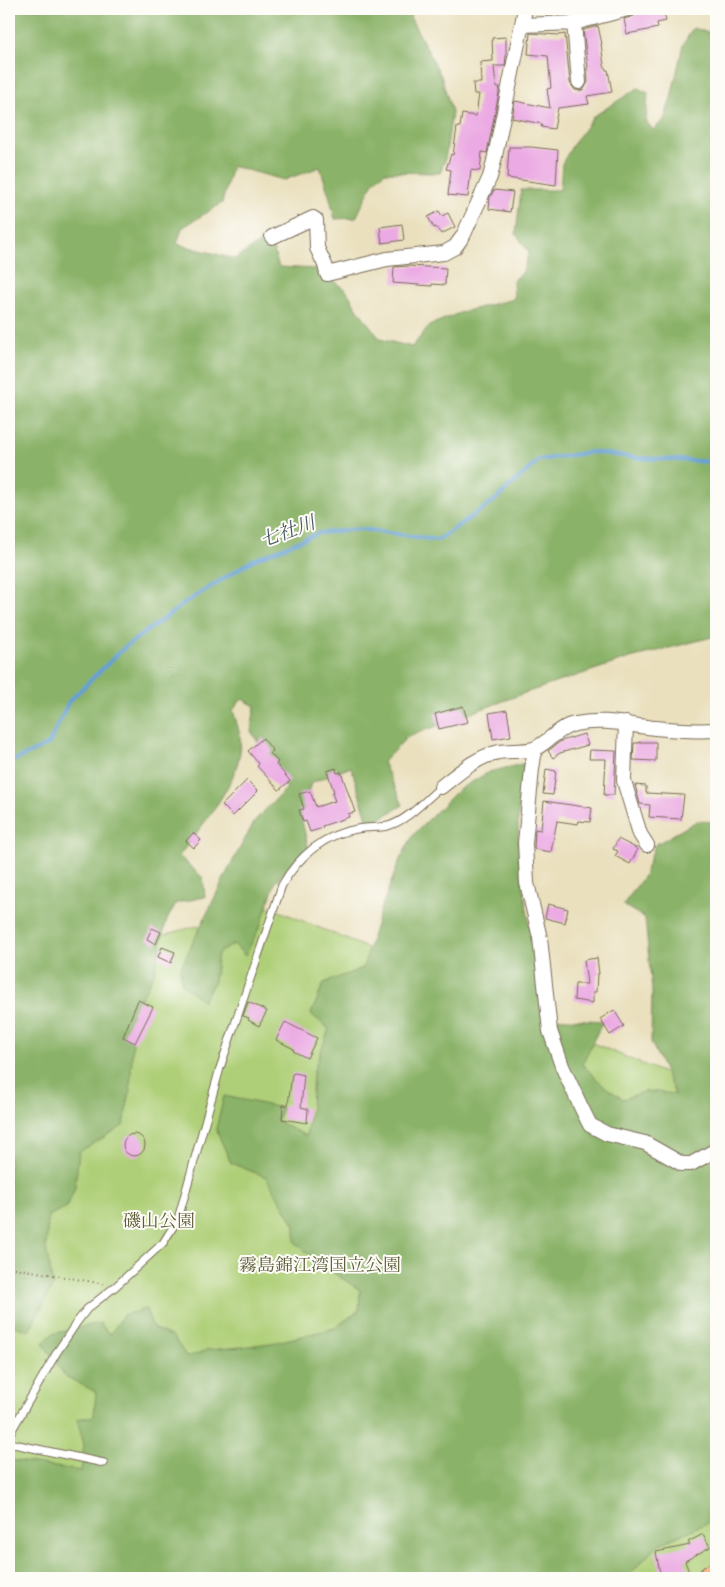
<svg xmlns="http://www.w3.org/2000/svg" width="725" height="1587" font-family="'Sorts Mill Goudy','Noto Serif JP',serif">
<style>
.green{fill:#aecf77;stroke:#747c4a}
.forest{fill:#8ab268;stroke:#626e43}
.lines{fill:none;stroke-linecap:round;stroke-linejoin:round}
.stream{stroke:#66a0d5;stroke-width:4}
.building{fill:#ebaae3}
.service-casing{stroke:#786a56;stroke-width:9}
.minor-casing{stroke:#786a56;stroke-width:16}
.trunk-casing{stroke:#786a56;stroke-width:26}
.path{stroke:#786a56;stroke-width:2;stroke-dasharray:1 4;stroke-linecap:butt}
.service{stroke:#fff;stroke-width:7}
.minor{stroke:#fff;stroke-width:14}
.trunk{stroke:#f9bc8a;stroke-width:24}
.labels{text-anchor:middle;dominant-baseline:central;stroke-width:4;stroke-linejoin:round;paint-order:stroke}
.park-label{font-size:18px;fill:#5e5c39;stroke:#fdfcf7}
.water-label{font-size:19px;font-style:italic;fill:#4c5967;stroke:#fdfcf7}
</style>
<rect width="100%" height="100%" fill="#fdfcf7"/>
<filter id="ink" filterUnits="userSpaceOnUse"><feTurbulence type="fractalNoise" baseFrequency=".02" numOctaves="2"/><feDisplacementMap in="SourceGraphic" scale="10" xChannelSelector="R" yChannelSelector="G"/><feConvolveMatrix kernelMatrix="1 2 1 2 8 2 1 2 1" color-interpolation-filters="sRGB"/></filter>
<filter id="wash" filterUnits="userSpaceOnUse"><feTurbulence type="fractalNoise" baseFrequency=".0096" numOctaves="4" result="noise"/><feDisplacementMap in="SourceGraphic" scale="20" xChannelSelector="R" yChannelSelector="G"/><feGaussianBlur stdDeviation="1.12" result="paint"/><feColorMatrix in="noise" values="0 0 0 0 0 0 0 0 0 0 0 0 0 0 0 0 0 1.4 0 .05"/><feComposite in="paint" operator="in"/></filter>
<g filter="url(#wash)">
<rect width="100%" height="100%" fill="#eae0be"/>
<path class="green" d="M270,907L716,1095V1578H9V975Z"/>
<path class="forest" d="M9,9H413L410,17L441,76L452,112L445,160L440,173L385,172L373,182L356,218L335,219L330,198L320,167L284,180L232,166L222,203L182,228L177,244L235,259L269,237L279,267L316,269L346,290L359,311L380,339L412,347L430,325L462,312L514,299L513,281L523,272L529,252L516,234L521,190H560L562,164L572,146L594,116L638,88L648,93L646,121L653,130L664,120L671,98L683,45L693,28L716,34V636L630,658L522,694L407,737L383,762L403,805L369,825L351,767L311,783L301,817L309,850L297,857L275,883L261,924L245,956L234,944L218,953L214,982L203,1001L182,984L180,969L229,868L256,819L287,788L251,731L255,706L242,699L233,710C235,719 239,728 240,737C246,776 201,826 179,856L203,878L205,897L176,903L166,922L154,974L142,996L134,1020L130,1091L123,1126L79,1152L75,1187L67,1207L48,1216L46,1248L53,1286L29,1331L9,1324Z
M526,763L518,816L519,861L543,1007L551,1018L603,1021L582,1064L604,1086L623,1099L646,1091L675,1094L651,1042L652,991L645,918L623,905L644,876L655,845L697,821L716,822V1519L658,1545L626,1578H9V1462L10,1460L81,1471L84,1445L77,1419L94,1416L96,1392L65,1376L43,1343L52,1334L100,1323L110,1335L123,1315L146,1309L153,1328L173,1337L187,1357L207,1350L242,1347L277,1342L335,1328L359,1310L360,1290L317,1262L295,1242V1225L266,1177L231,1163L216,1129L224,1096L282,1108L277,1121L306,1136L311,1108L313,1073L329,1029L311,1014L324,983L363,968L380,911L401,857L414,834L458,790L489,772Z"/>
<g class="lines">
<path class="stream" d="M9,763L49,744L69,701L125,647L185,603L253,560L319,533L361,529L438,540L495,500L539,460L592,452L638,458L716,462"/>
</g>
<g id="blocks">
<path class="building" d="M648,9H663L666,21L657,23L658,28L627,34L624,19L634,16L636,11Z
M598,26L602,44H601L604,65L606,70H608L612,92L587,96L589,104L558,108L554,129L541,127L542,124L512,118L515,101L550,108L547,89L551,88L548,56L528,54L530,33L559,35L565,34L570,83L575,90L580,91L584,89L588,82L587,68L588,67L583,30Z
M506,37V56L505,66H494L496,87H500L487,153L482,152L480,171L471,170L468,197L448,195L451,170L446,169L451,154L453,155L457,127H460L462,114L476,116L479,94H474L473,83H481L480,62L493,61L492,38Z
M509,147H531L558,150L556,185L507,178Z
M494,190L513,192L510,212L489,209L490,197Z
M439,211L442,216L448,213L455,227L441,234L436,227L434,228L428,217Z
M402,224L404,240L382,243L380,227Z
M409,266L446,268L445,285L432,284V286L393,283L394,267Z
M463,706L468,722L439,729L435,714Z
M507,710L511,736L493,739L489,713Z
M584,734L588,745L560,753L553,758L548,751L561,741Z
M263,738L273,751L270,753L278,762L276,764L290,781L279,790L257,766L259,764L248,751Z
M639,742H656V761L633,760L634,743H639Z
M590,750L616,751L614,795H604L606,759H589Z
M336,768L337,773L341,772L355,812L348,814L349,817L322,826L323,828L310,832L306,821L303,822L299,810L304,809L299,794L310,791L316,807L335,801L332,793L334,792L327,771Z
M546,769L556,771L553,795L543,794Z
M247,780L258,791L233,816L222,805Z
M635,785L646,786V793L684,795L681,819L649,817L650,805L640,804Z
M544,801L592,808L590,822L579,821L578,824L557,821L551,852L534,849L535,829L541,830Z
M193,833L201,840L194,848L186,841Z
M618,839L638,849L630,864L615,856L618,851L613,849Z
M548,904L568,909L565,923L545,918Z
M152,928L161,932L156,944L147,939Z
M162,947L175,952L171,963L158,957Z
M597,958L599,974H597L596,992H593V1003L574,1000L575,984H587L584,960Z
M138,1000L153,1007L135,1043L123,1037Z
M248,1002L267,1011L259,1026L248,1020L249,1018L243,1016Z
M614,1010L624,1026L610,1035L600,1019Z
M285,1022L317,1038L307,1058L293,1051L294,1049L276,1040Z
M295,1073L304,1075L301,1107L308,1109L307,1123L282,1119L283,1105H288L292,1074Z
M123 1145a11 11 0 1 1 22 0a11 11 0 1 1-22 0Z
M703,1534L710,1547L685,1561L691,1578H661L656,1552L690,1545L688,1542Z"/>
</g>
</g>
<g filter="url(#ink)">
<use href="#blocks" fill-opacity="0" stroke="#786a56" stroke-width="1"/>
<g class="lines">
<defs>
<path id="service" d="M9,1435L57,1352L77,1322L87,1309L116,1286L163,1243L178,1219L220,1068L282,885C298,857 324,834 357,829C367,827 378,828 388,826C408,820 424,801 441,787
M9,1443L104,1463"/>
<path id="minor" d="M574,23L579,82
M522,25L574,23L628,9
M272,237L313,218L316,220L317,248L325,265L327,274L387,259L444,253L455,247L463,236L490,177L494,161L525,9
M626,723L624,781L640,834L647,845
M535,749L532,769L525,843L527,883L540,938L550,1031L562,1066L581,1107L590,1125L607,1134L645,1143L682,1164H691L716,1150
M441,787C459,773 476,757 499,752C510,750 522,752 533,749C545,746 558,727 575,724C603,718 628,725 655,728C675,730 696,731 716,730"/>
<path id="trunk" d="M710,1578L716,1574"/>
</defs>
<use href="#service" class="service-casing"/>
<use href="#minor" class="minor-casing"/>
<use href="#trunk" class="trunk-casing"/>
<path class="path" d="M9,1267L104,1284"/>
<use href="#service" class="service"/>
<use href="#minor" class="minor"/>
<use href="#trunk" class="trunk"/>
</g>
</g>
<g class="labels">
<g class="park-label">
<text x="159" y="1223">磯山公園</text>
<text x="320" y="1267">霧島錦江湾国立公園</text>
</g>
<g class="water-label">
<text transform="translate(288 533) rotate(-20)">七社川</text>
</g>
</g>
<rect width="725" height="1587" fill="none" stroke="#fdfcf7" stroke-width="30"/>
</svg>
